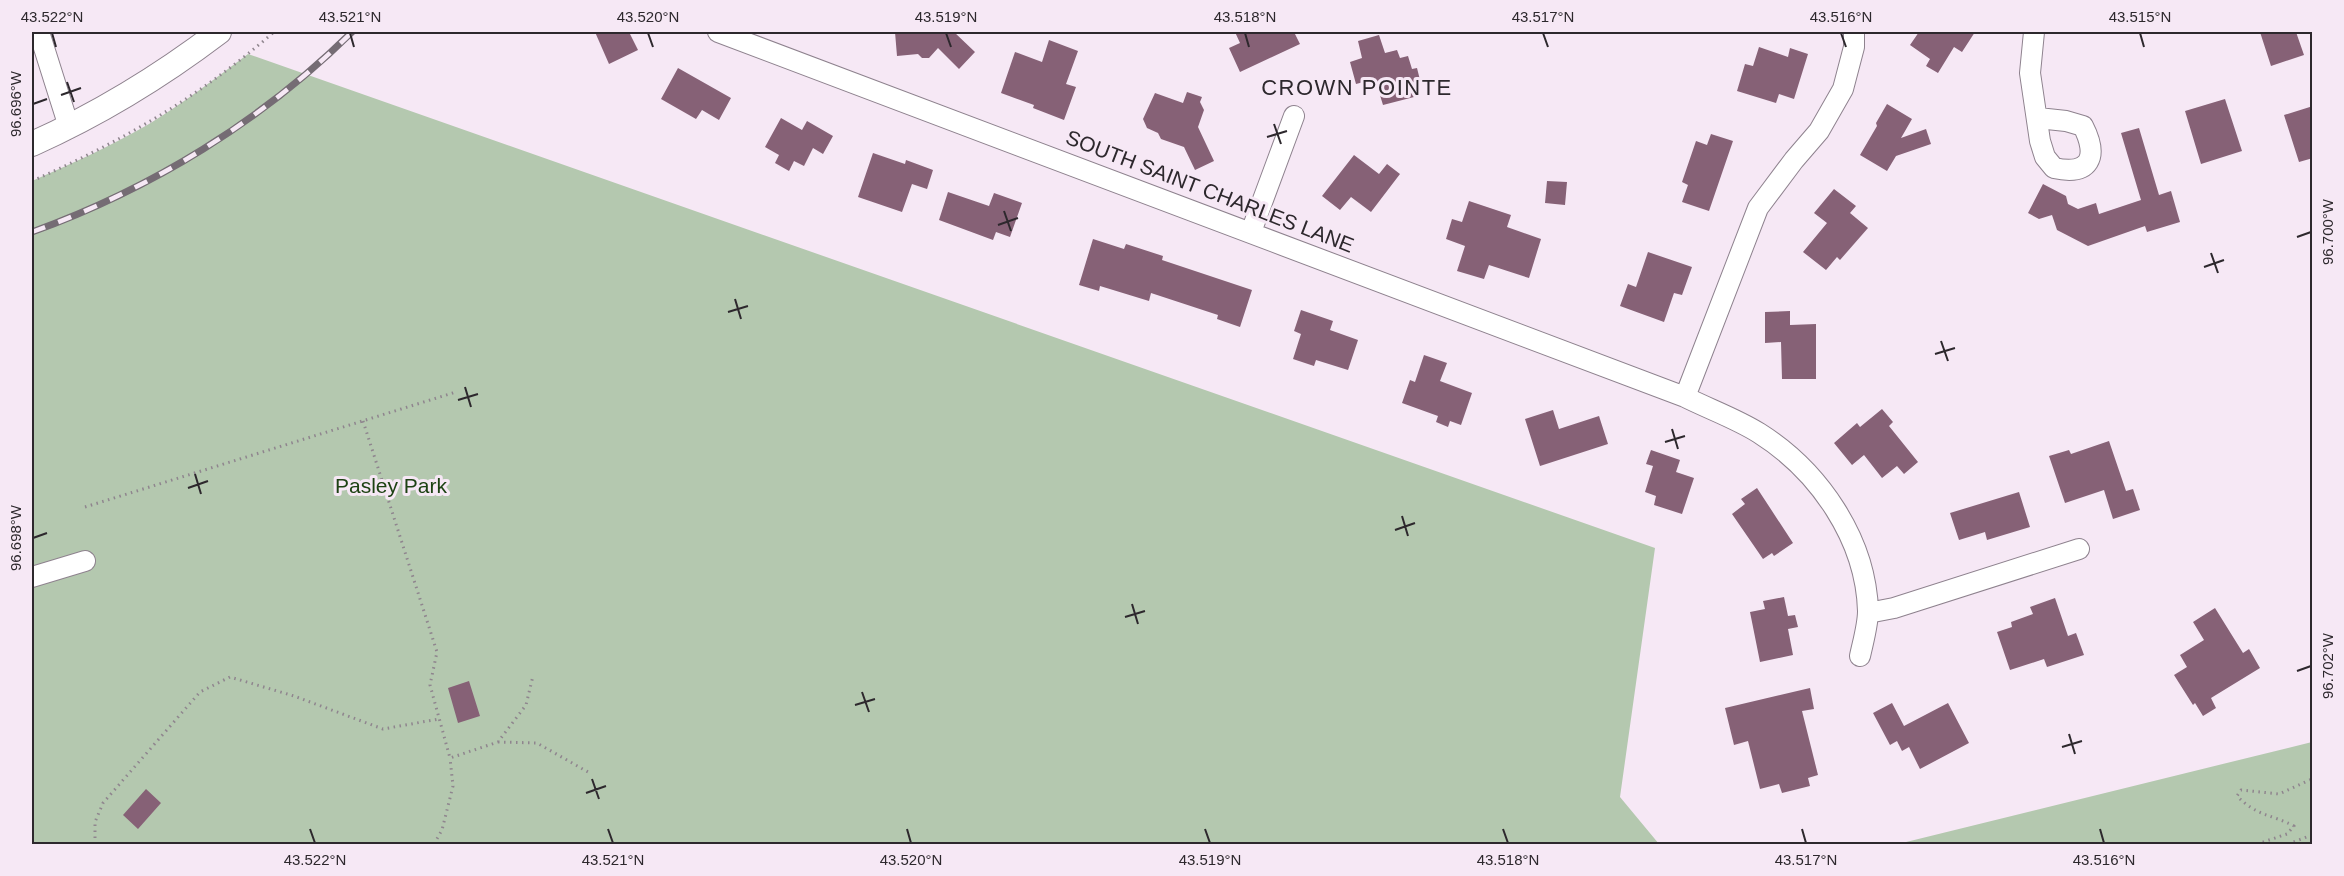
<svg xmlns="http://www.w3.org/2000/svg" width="2344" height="876" font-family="Arial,sans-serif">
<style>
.green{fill:#b4c8af}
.building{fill:#866176}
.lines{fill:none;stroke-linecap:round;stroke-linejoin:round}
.minor-casing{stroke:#8e828e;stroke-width:22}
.major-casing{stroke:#8e828e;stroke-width:26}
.path{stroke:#8f858e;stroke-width:3;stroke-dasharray:1.5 4.5;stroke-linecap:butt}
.minor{stroke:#fff;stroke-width:20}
.major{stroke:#fff;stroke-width:24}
.rail-casing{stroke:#756c74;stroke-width:7}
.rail{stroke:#f6e8f5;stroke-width:4.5;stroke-dasharray:14;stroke-linecap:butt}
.ticks{fill:none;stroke:#2d282d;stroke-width:2}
.labels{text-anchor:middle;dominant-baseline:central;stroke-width:6;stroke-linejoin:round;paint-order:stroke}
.street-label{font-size:21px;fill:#2d282d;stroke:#f6e8f5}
.park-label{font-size:21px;fill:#1d4213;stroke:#f6e8f5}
.neighbourhood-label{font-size:22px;letter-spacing:1.5px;fill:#2d282d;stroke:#f6e8f5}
.neatline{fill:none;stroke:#2d282d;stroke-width:2}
.ticks-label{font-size:15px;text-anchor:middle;fill:#2d282d}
</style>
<rect width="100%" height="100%" fill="#f6e8f5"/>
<path class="green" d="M248,54L1655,548L1620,797L1659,844H32V181C71,164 111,146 149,124C183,103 215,79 248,54Z
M2312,742V844H1898Z"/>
<path class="building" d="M595,32H629L638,50L609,64Z
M895,32H954L975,52L959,69L938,48L929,58H922L918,54L897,56Z
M1235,32H1294L1300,44L1240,72L1229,48L1240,43Z
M1919,32H1975L1962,52L1954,47L1938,73L1926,66L1930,59L1910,45Z
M2260,32H2296L2304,55L2271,66Z
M1379,35L1385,53L1397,50L1400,58L1408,56L1412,69L1417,68L1421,84L1411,87L1414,97L1383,105L1375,79L1356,84L1350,62L1362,58L1358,41Z
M1049,40L1078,51L1066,84L1076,87L1064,120L1033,108L1034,105L1001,93L1015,52L1042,62Z
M1759,47L1788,57L1790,48L1808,54L1794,99L1779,94L1776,103L1737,91L1745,64L1753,66Z
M678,68L731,98L719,120L702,110L696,119L661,99Z
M1187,92L1202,97L1200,102L1204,110L1198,127L1214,161L1195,170L1184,147L1161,139L1158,133L1147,128L1143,119L1155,93L1183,103Z
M2225,99L2242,151L2201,164L2185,111Z
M1887,104L1912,119L1901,138L1926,129L1931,144L1896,156L1887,171L1860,155L1877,126L1876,123Z
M2313,106V158L2299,162L2284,115Z
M781,118L802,130L807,121L833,136L823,154L813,148L804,166L794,161L789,171L775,163L779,155L765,147Z
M2139,128L2159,195L2171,191L2180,222L2147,232L2145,226L2088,246L2057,230L2052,215L2039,219L2028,213L2043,184L2066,196L2068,204L2078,209L2096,203L2099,214L2141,200L2121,133Z
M1711,134L1733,141L1709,211L1682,202L1688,185L1682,182L1696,141L1707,145Z
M873,153L905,164L906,160L933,170L927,189L912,184L902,212L858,197Z
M1354,155L1379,174L1387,164L1400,174L1371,212L1351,197L1340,210L1322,196Z
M1547,181L1567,182L1565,205L1545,203Z
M1834,189L1856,206L1850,213L1868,228L1840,260L1837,257L1826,270L1803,252L1827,223L1814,213Z
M948,192L989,206L994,193L1022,203L1010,237L996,232L993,240L939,220Z
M1469,201L1511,215L1507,227L1541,239L1529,278L1489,265L1484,279L1457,271L1465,246L1446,239L1452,219L1462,222Z
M1093,239L1124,249L1126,244L1163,256L1162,260L1252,290L1240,327L1217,319L1218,315L1151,293L1149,301L1100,286L1099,291L1079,285Z
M1648,252L1692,267L1682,295L1674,293L1664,322L1620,306L1628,284L1636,287Z
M1301,310L1333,321L1330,330L1358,340L1348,370L1316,360L1314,366L1293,359L1301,334L1294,331Z
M1790,311V325L1816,324V379H1782L1781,342L1765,343V312Z
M1424,355L1447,363L1440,381L1472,393L1461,425L1450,421L1448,427L1436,422L1438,416L1402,403L1410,380L1415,382Z
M1882,409L1893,422L1889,426L1918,462L1904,474L1897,466L1882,478L1864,455L1852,465L1834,443L1857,423L1860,427Z
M1553,410L1559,429L1599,416L1608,444L1540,466L1525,419Z
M2109,441L2126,491L2133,489L2140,510L2113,519L2104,490L2065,503L2049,456L2069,450L2071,454Z
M1651,450L1680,460L1676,472L1694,478L1682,514L1654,505L1656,496L1645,492L1653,466L1646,464Z
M1757,488L1793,543L1774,556L1772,553L1763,559L1732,514L1745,504L1741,499Z
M2019,492L2030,527L1987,540L1985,532L1959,540L1950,513Z
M1784,597L1788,616L1795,615L1798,627L1788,629L1793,655L1760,662L1750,612L1765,609L1763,601Z
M2055,598L2068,636L2076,633L2084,655L2047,667L2044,659L2010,670L1997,632L2012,627L2011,622L2033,614L2030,607Z
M2215,608L2243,653L2249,649L2260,668L2211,698L2216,708L2203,716L2195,703L2193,705L2174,675L2187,667L2180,655L2204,640L2193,622Z
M469,681L480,716L458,723L448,688Z
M1810,688L1814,709L1802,711L1818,775L1808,778L1810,786L1782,793L1779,784L1760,789L1748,741L1734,745L1725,708Z
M1892,703L1904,726L1948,703L1969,743L1920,769L1909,747L1902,751L1897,741L1890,745L1873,713Z
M146,789L161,803L138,829L123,815Z"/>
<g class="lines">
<defs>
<path id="minor" d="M39,32L69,127
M718,32L1685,397C1709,409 1737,419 1759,433C1819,471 1866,539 1868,611C1868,625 1863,642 1860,656
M2034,32L2030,73L2040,141L2045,157L2054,168C2090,176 2099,157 2083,126L2066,121L2038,118
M1251,232L1294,116
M1685,397L1758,208L1794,160L1819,131L1843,89L1854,47V32
M32,577L85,561
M1868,613L1894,608L2079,549"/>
<path id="major" d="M32,144C99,114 161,76 219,32"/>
</defs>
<use href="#minor" class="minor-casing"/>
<use href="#major" class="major-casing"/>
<path class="path" d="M32,181C124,140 198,98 274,32
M363,421L437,652L430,685L450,758L498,742L526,705L533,676
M85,507L456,392
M498,742L537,743L588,772
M95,844V822L103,803L200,692L230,677L294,696L383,729L439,719
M434,844L442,830L453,786L450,758
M2257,844L2287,834L2294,826C2271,814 2258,817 2237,796L2241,790L2279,794L2312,779
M2288,844L2312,835"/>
<use href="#minor" class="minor"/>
<use href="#major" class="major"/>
<defs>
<path id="rail" d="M32,232C151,189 262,121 352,32"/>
</defs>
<use href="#rail" class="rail-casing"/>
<use href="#rail" class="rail"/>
</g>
<path class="ticks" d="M52,33L56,47M350,33L354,47M648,33L653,47M946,33L951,47M1245,33L1249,47M1543,33L1548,47M1841,33L1846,47M2140,33L2144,47M67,82L74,102M61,95L81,88M33,104L47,99M1274,124L1281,144M1267,137L1287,131M1004,211L1011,231M998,225L1018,218M2297,237L2311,232M2211,253L2218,273M2204,267L2224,260M735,299L741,319M728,312L748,306M1941,341L1948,361M1935,354L1955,348M465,387L471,407M458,400L478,394M1672,429L1678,449M1665,442L1685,436M195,474L201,494M188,488L208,481M1402,516L1408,536M1395,530L1415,523M33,538L47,533M1132,604L1138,624M1125,617L1145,611M2297,671L2311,666M862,692L869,712M855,705L875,699M2069,734L2075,754M2062,747L2082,741M592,779L599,799M586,793L606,786M310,829L315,843M608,829L613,843M907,829L911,843M1205,829L1210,843M1503,829L1508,843M1802,829L1806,843M2100,829L2104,843"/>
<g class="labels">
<g class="street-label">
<text transform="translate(1210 191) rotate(21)">SOUTH SAINT CHARLES LANE</text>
</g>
<g class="park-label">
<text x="391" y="485">Pasley Park</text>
</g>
<g class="neighbourhood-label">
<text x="1357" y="87">CROWN POINTE</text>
</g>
</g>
<rect width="2344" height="876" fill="none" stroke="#f6e8f5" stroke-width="66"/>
<rect x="33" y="33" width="2278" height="810" class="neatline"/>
<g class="ticks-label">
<text x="52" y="22">43.522°N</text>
<text x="350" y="22">43.521°N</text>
<text x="648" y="22">43.520°N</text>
<text x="946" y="22">43.519°N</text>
<text x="1245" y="22">43.518°N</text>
<text x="1543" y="22">43.517°N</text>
<text x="1841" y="22">43.516°N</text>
<text x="2140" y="22">43.515°N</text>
<text transform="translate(16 104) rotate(-90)" y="5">96.696°W</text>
<text transform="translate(2328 232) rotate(-90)" y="5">96.700°W</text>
<text transform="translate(16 538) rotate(-90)" y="5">96.698°W</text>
<text transform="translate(2328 666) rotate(-90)" y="5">96.702°W</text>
<text x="315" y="865">43.522°N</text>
<text x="613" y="865">43.521°N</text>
<text x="911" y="865">43.520°N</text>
<text x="1210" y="865">43.519°N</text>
<text x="1508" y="865">43.518°N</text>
<text x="1806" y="865">43.517°N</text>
<text x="2104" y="865">43.516°N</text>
</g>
</svg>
